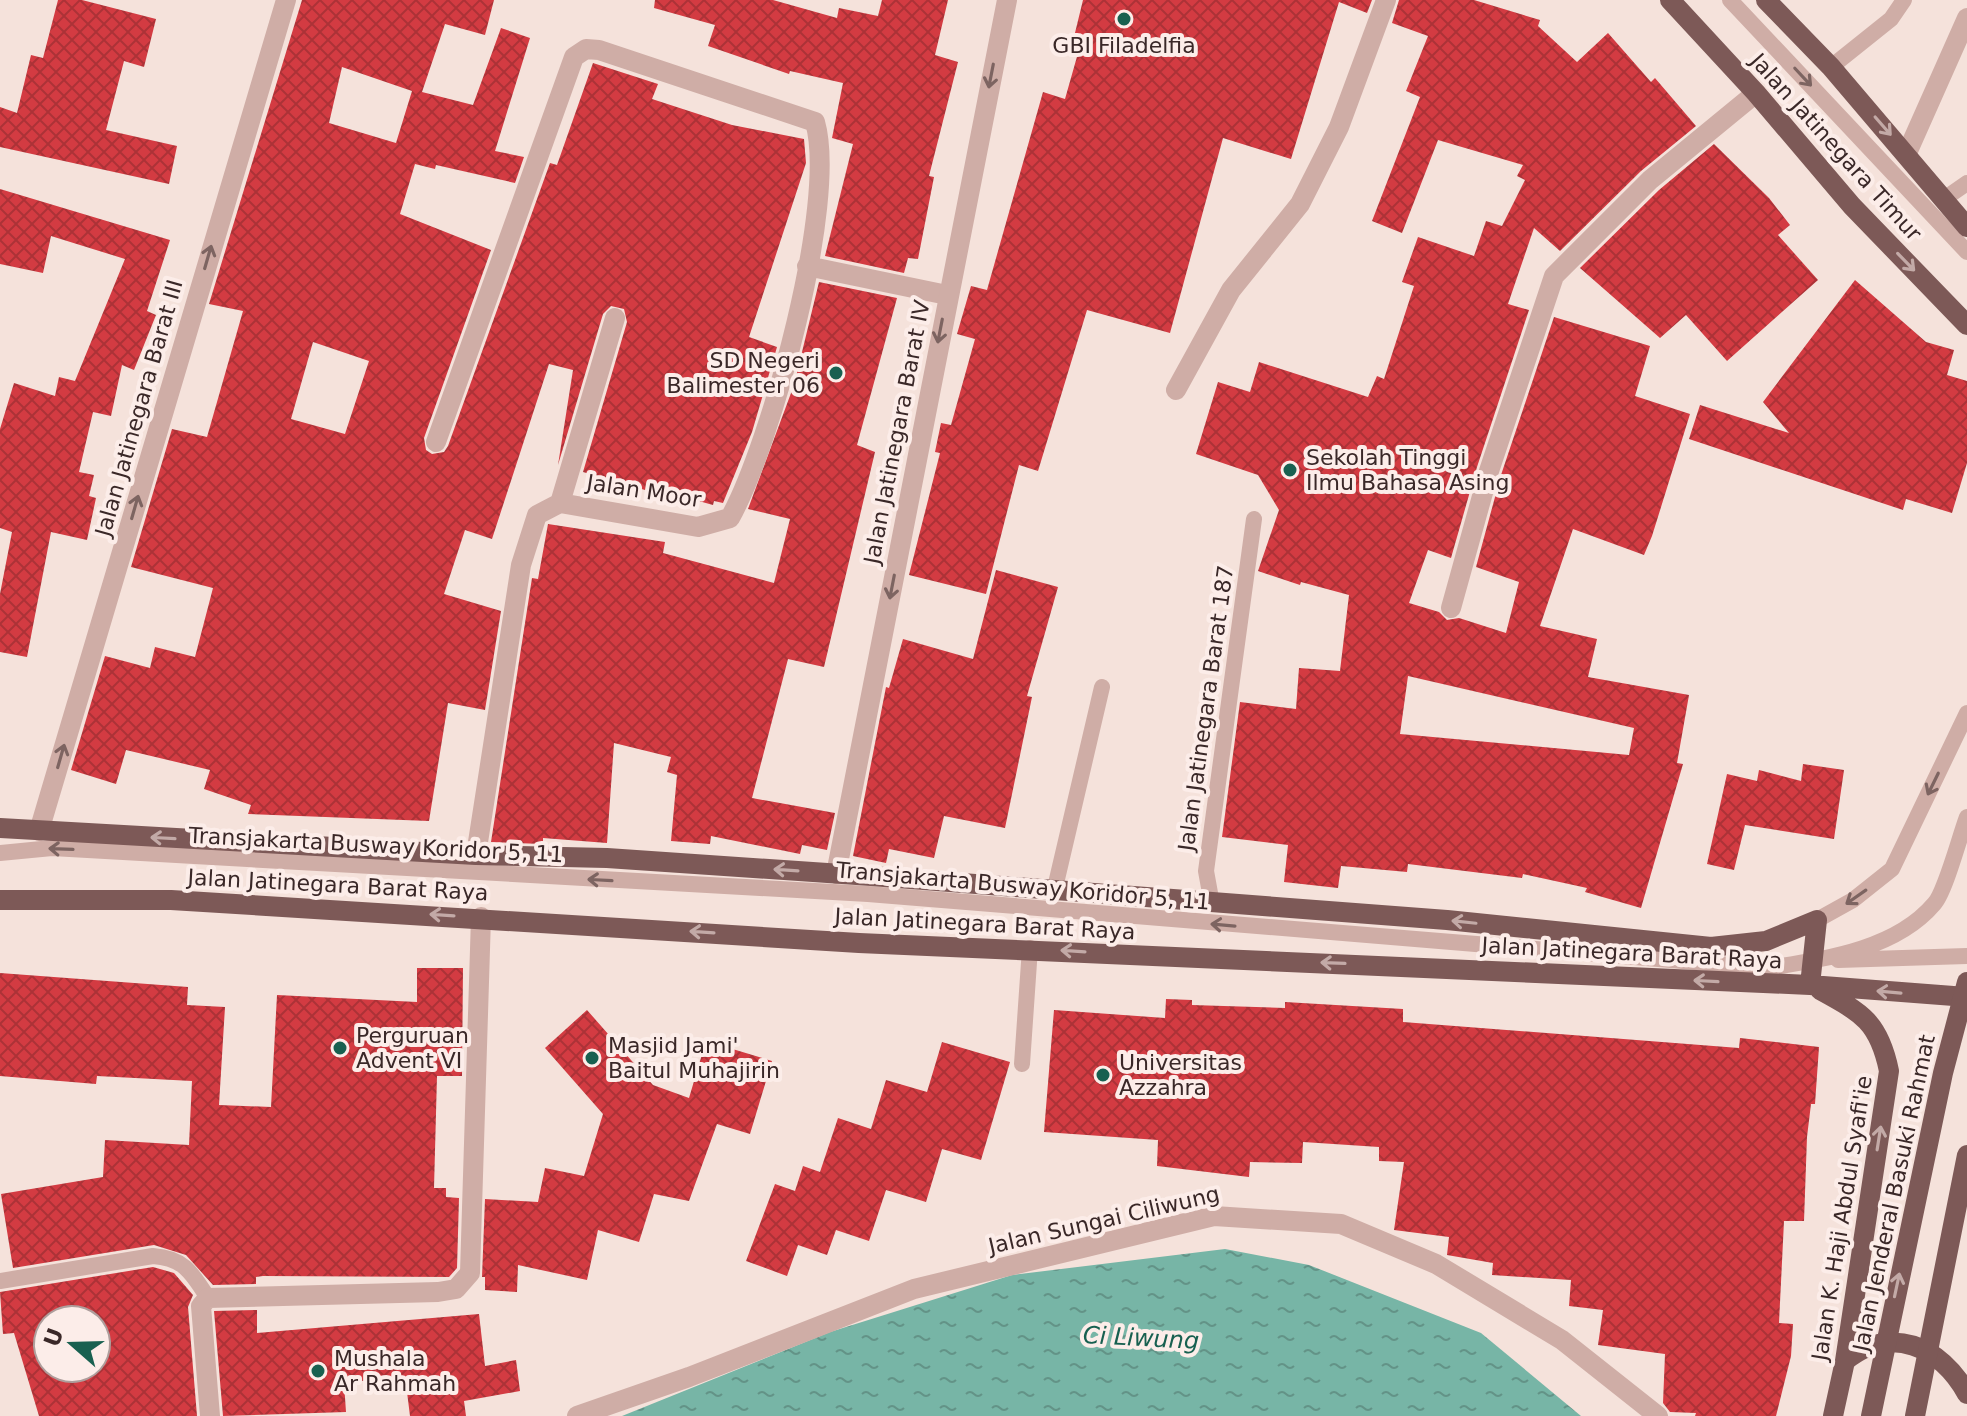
<svg xmlns="http://www.w3.org/2000/svg" width="1967" height="1416" font-family="'DejaVu Sans',sans-serif">
<style>
.water{fill:url(#water-ripples)}
.building{fill:url(#building-cross-hatch);fill-rule:evenodd}
.lines{fill:none;stroke-linecap:round;stroke-linejoin:round}
.service{stroke:#cfada6;stroke-width:16}
.minor{stroke:#cfada6;stroke-width:20}
.tertiary{stroke:#cfada6;stroke-width:20}
.primary{stroke:#7d5957;stroke-width:20}
.primary-bridge{stroke:#7d5957;stroke-width:20}
.oneway{stroke:#7d6461}
.oneway2{stroke:#c3aaa7}
.poi-dot{fill:#186050;stroke:#fcede9;stroke-width:3}
.labels{text-anchor:middle;dominant-baseline:central;stroke-width:8;stroke-linejoin:round;paint-order:stroke}
.poi-label{font-size:22px;fill:#3a2828;stroke:#fcede9;text-anchor:start}
.street-label{font-size:22px;fill:#3a2828;stroke:#fcede9}
.water-label{font-size:24px;font-style:italic;fill:#186050;stroke:#fcede9}
</style>
<defs>
<pattern id="water-ripples" width="26" height="14" patternUnits="userSpaceOnUse" patternTransform="scale(2)"><rect width="26" height="14" fill="#77b5a6"/><path d="M2 4q2-2 4 0t4 0M15 11q2-2 4 0t4 0" fill="none" stroke="#639387"/></pattern>
<pattern id="building-cross-hatch" width="8" height="8" patternUnits="userSpaceOnUse" patternTransform="scale(2)"><rect width="8" height="8" fill="#d33b42"/><path d="M0 0l8 8M0 8l8-8" fill="none" stroke="#ac3237"/></pattern>
</defs>
<rect width="100%" height="100%" fill="#f5e2db"/>
<path class="water" d="M1225,1249L1309,1265L1481,1333L1581,1416H622L830,1332L1012,1275Z"/>
<path class="building" d="M58,0H82L156,19L144,67L124,61L106,130L177,146L169,184L0,147V107L17,113L31,55L43,58Z
M302,0H494L485,35L445,24L422,92L473,105L501,28L530,38L495,151L524,157L515,183L436,165L435,169L415,164L400,214L491,250L424,438L426,450L432,454L444,452L448,446L550,163L557,165L593,63L658,84L652,99L732,125L804,139L806,163L749,337L777,347L752,432L723,503L714,501L713,505L677,495L676,499L583,472L627,322L624,309L611,306L603,314L558,465L573,370L549,364L492,539L465,530L444,594L501,611L485,710L448,703L429,821L248,814L251,805L204,789L210,770L126,750L116,784L71,770L105,656L150,668L155,647L195,657L213,588L131,567L172,429L207,437L243,311L209,304ZM342,67L412,91L396,143L329,123ZM313,342L369,361L345,434L291,419Z
M655,0H773L837,18L839,8L878,16L882,0H948L935,55L958,62L929,176L934,177L918,259L908,258L904,273L825,256L853,144L832,138L843,83L790,71L789,74L708,46L715,25L654,8Z
M1083,0H1372L1367,13L1339,2L1291,159L1223,138L1170,333L1087,310L1038,471L1019,465L986,594L909,575L940,453L935,452L941,423L951,425L975,339L957,334L971,286L987,290L1043,92L1065,99L1082,39L1074,37Z
M1399,0H1474L1540,20L1538,26L1577,62L1608,33L1651,82L1655,78L1696,126L1641,171L1560,251L1534,228L1508,304L1529,310L1477,467L1451,558L1428,550L1409,603L1439,612L1447,620L1459,618L1506,633L1519,582L1476,567L1501,475L1554,317L1650,346L1635,396L1690,414L1652,536L1644,555L1573,529L1540,626L1597,639L1588,677L1689,695L1677,763L1683,764L1641,908L1585,892L1587,888L1523,874L1522,878L1408,864L1407,872L1341,866L1338,888L1284,882L1288,845L1222,837L1240,702L1296,709L1299,668L1340,671L1349,595L1301,582L1300,585L1258,571L1279,510L1258,475L1196,454L1218,382L1250,392L1259,362L1368,397L1377,376L1384,379L1414,286L1402,282L1418,237L1474,256L1486,221L1502,226L1525,180L1517,176L1523,165L1438,140L1402,233L1372,221L1420,97L1406,91L1428,36L1392,23ZM1408,676L1634,728L1629,755L1400,734Z
M1714,144L1769,198L1790,225L1778,235L1818,280L1727,361L1686,315L1660,338L1580,268L1659,190Z
M0,189L170,240L147,311L156,315L134,370L122,365L111,416L93,412L79,472L94,475L89,496L96,498L87,540L51,532L27,657L0,652V594L12,532L0,528V429L14,383L55,396L59,377L75,381L125,259L51,236L43,273L0,264Z
M1855,280L1926,342L1954,350L1947,375L1967,381V463L1952,513L1906,499L1903,510L1689,439L1700,405L1789,433L1763,402Z
M819,282L897,298L857,445L875,452L824,667L788,659L752,798L835,813L827,850L802,845L800,854L711,836L710,844L671,841L677,775L667,772L671,757L614,743L607,843L543,838V844L491,842L532,578L538,579L548,524L665,542L663,553L774,583L790,519L748,509L794,385Z
M996,570L1058,587L1027,696L1032,697L1005,828L944,816L934,858L889,849L886,863L853,856L886,687L889,688L903,639L973,659Z
M1803,764L1844,770L1834,839L1745,825L1734,870L1707,864L1727,774L1757,781L1759,770L1801,781Z
M417,968H463L462,1076H437L434,1188H446V1197L459,1198L457,1268L449,1277L263,1276L256,1277V1284L213,1285L186,1255L154,1245L13,1268L1,1194L103,1177L105,1140L189,1145L192,1081L97,1076L96,1084L0,1076V973L188,987L187,1005L225,1007L219,1105L271,1107L277,995L417,1002Z
M1166,999L1192,1000V1005L1285,1008V1002L1403,1009V1022L1739,1048L1740,1038L1819,1047L1815,1104H1811L1807,1137L1804,1221H1784L1779,1323L1793,1324L1791,1356L1776,1416H1695L1696,1413L1670,1412L1663,1403L1665,1354L1598,1345L1603,1310L1569,1306L1571,1280L1492,1275L1493,1263L1447,1255L1449,1237L1394,1230L1404,1162L1379,1161V1147L1303,1142L1302,1163L1250,1162L1249,1177L1157,1166L1158,1140L1044,1132L1054,1010L1165,1018Z
M587,1010L653,1085L689,1098L706,1041L772,1061L750,1134L717,1124L689,1201L654,1194L639,1242L598,1230L587,1280L518,1265L517,1292L485,1290V1277H482L485,1199L538,1202L545,1168L584,1176L603,1114L545,1048Z
M942,1042L1010,1062L981,1160L942,1149L926,1202L886,1190L869,1241L836,1230L827,1255L798,1245L787,1276L746,1261L775,1184L795,1191L803,1166L820,1172L838,1118L871,1129L886,1080L927,1092Z
M153,1267L174,1273L193,1295L188,1307L197,1416H39L14,1333L3,1334L0,1292ZM48,1320H96V1368H48Z
M257,1310V1333L479,1314L485,1366L516,1360L520,1391L464,1401L466,1416H410L405,1376L344,1383L346,1412L223,1416L214,1311Z"/>
<g class="lines">
<path class="service" d="M1730,0L1967,252
M1831,67L1891,19L1904,0
M1944,199L1967,183
M0,853L52,848L868,894L1768,968C1824,959 1895,950 1934,904C1945,893 1960,835 1967,817
M1054,892L1102,687
M1212,904L1206,871L1254,519
M1817,920L1853,900L1892,869L1967,713
M1838,960L1967,956
M1022,1064L1030,948
M0,1281L153,1256C184,1258 192,1273 208,1298"/>
<path class="minor" d="M1907,153L1967,18
M807,266L947,295
M1176,390L1231,290L1300,204L1339,127L1386,0
M436,442L574,57L586,49L599,50L815,122C838,202 771,444 730,518L698,527L560,503L537,515L521,565L476,855
M560,503L615,318
M1451,608L1489,471L1554,276L1650,180L1756,93
M210,1416L201,1306L208,1298L438,1292L456,1289L470,1273L481,917"/>
<path class="tertiary" d="M39,831L286,0
M836,874L1007,0
M577,1416L689,1377L914,1289L1214,1216L1341,1224L1436,1264L1562,1340L1658,1416"/>
<path class="primary" d="M1670,0L1756,93L1852,206L1967,325
M1766,0L1831,67L1967,227
M0,828L476,855L607,858L871,876L1447,920L1711,947L1766,941L1817,920L1810,985
M0,900H171L859,943L1810,985L1967,997
M1820,990C1862,1013 1879,1022 1889,1071L1845,1361L1833,1416
M1845,1361C1890,1324 1941,1346 1967,1394"/>
<path class="primary-bridge" d="M1871,1416L1943,1073L1967,982
M1915,1416L1967,1155"/>
</g>
<defs><path id="oneway-shaft" d="M-6 0H5M1.5-3L5.5 0L1.5 3" fill="none" stroke-width="1.6" stroke-linecap="round" stroke-linejoin="round" transform="scale(2)"/></defs>
<g class="oneway">
<use href="#oneway-shaft" transform="translate(991 76) rotate(101)"/>
<use href="#oneway-shaft" transform="translate(1803 77) rotate(47)"/>
<use href="#oneway-shaft" transform="translate(208 257) rotate(-74)"/>
<use href="#oneway-shaft" transform="translate(940 331) rotate(101)"/>
<use href="#oneway-shaft" transform="translate(135 507) rotate(-74)"/>
<use href="#oneway-shaft" transform="translate(892 587) rotate(101)"/>
<use href="#oneway-shaft" transform="translate(61 756) rotate(-74)"/>
<use href="#oneway-shaft" transform="translate(1933 784) rotate(116)"/>
<use href="#oneway-shaft" transform="translate(61 849) rotate(-178)"/>
<use href="#oneway-shaft" transform="translate(600 880) rotate(-177)"/>
<use href="#oneway-shaft" transform="translate(1856 897) rotate(145)"/>
<use href="#oneway-shaft" transform="translate(1223 925) rotate(-175)"/>
</g>
<g class="oneway2">
<use href="#oneway-shaft" transform="translate(1883 126) rotate(49)"/>
<use href="#oneway-shaft" transform="translate(1906 262) rotate(46)"/>
<use href="#oneway-shaft" transform="translate(163 838) rotate(-177)"/>
<use href="#oneway-shaft" transform="translate(786 870) rotate(-176)"/>
<use href="#oneway-shaft" transform="translate(442 915) rotate(-176)"/>
<use href="#oneway-shaft" transform="translate(1464 922) rotate(-174)"/>
<use href="#oneway-shaft" transform="translate(702 932) rotate(-176)"/>
<use href="#oneway-shaft" transform="translate(1073 951) rotate(-176)"/>
<use href="#oneway-shaft" transform="translate(1333 963) rotate(-178)"/>
<use href="#oneway-shaft" transform="translate(1706 981) rotate(-177)"/>
<use href="#oneway-shaft" transform="translate(1889 992) rotate(-175)"/>
<use href="#oneway-shaft" transform="translate(1879 1138) rotate(-81)"/>
<use href="#oneway-shaft" transform="translate(1897 1285) rotate(-78)"/>
</g>
<g class="poi-dot">
<circle cx="1124" cy="19" r="8"/>
<circle cx="836" cy="373" r="8"/>
<circle cx="1290" cy="470" r="8"/>
<circle cx="340" cy="1048" r="8"/>
<circle cx="592" cy="1058" r="8"/>
<circle cx="1103" cy="1075" r="8"/>
<circle cx="318" cy="1371" r="8"/>
</g>
<g class="labels">
<g class="poi-label">
<text x="1124" y="45" text-anchor="middle">GBI Filadelfia</text>
<text x="820" y="360" text-anchor="end">SD Negeri<tspan x="820" dy="25">Balimester 06</tspan></text>
<text x="1306" y="457">Sekolah Tinggi<tspan x="1306" dy="25">Ilmu Bahasa Asing</tspan></text>
<text x="356" y="1035">Perguruan<tspan x="356" dy="25">Advent VI</tspan></text>
<text x="608" y="1045">Masjid Jami'<tspan x="608" dy="25">Baitul Muhajirin</tspan></text>
<text x="1119" y="1062">Universitas<tspan x="1119" dy="25">Azzahra</tspan></text>
<text x="334" y="1358">Mushala<tspan x="334" dy="25">Ar Rahmah</tspan></text>
</g>
<g class="street-label">
<text transform="translate(1836 147) rotate(48)">Jalan Jatinegara Timur</text>
<text transform="translate(139 408) rotate(-74)">Jalan Jatinegara Barat III</text>
<text transform="translate(897 432) rotate(-79)">Jalan Jatinegara Barat IV</text>
<text transform="translate(644 491) rotate(9)">Jalan Moor</text>
<text transform="translate(1206 708) rotate(-82)">Jalan Jatinegara Barat 187</text>
<text transform="translate(376 845) rotate(3)">Transjakarta Busway Koridor 5, 11</text>
<text transform="translate(338 885) rotate(3)">Jalan Jatinegara Barat Raya</text>
<text transform="translate(1023 886) rotate(5)">Transjakarta Busway Koridor 5, 11</text>
<text transform="translate(985 924) rotate(3)">Jalan Jatinegara Barat Raya</text>
<text transform="translate(1632 953) rotate(3)">Jalan Jatinegara Barat Raya</text>
<text transform="translate(1894 1193) rotate(-78)">Jalan Jenderal Basuki Rahmat</text>
<text transform="translate(1842 1218) rotate(-81)">Jalan K. Haji Abdul Syafi'ie</text>
<text transform="translate(1104 1220) rotate(-13)">Jalan Sungai Ciliwung</text>
</g>
<g class="water-label">
<text transform="translate(1141 1338) rotate(3)">Ci Liwung</text>
</g>
</g>
<g transform="translate(72 1344) rotate(290)"><circle r="38" fill="#fcede9" stroke="#ae9e9c" stroke-width="2"/>
<path d="M0-6L14 30L0 20L-14 30Z" fill="#186050"/>
<text y="-12" font-size="22" font-weight="bold" text-anchor="middle" fill="#3a2828">U</text>
</g>
</svg>
